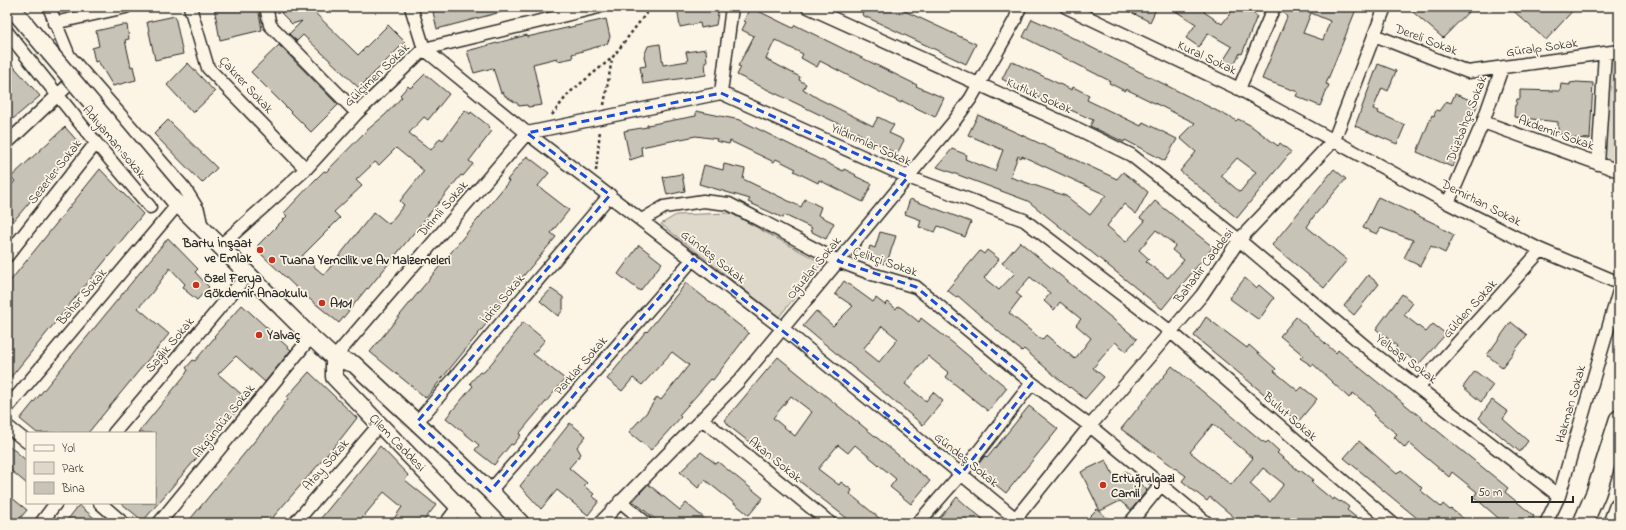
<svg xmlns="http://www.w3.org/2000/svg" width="1626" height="530" font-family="'Indie Flower',sans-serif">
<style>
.green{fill:#ded8ca;stroke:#84827a}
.building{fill:#c8c3b7;stroke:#2b2b2b;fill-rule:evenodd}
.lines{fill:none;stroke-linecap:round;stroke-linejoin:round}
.minor-casing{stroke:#2b2b2b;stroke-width:15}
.secondary-casing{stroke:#2b2b2b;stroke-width:19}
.trunk-casing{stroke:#2b2b2b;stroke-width:22}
.path{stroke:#2b2b2b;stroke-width:2.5;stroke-dasharray:3 3;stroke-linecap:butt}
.minor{stroke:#fcf5e5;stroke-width:12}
.secondary{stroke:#fcf5e5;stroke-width:16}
.trunk{stroke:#fcf5e5;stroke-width:19}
.secondary-bridge-casing{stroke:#2b2b2b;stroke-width:19;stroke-linecap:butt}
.secondary-bridge{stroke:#fcf5e5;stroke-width:16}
.marked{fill:none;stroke:#1d4ed8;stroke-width:3;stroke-dasharray:8 5;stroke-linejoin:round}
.poi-dot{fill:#c8321e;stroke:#fcf5e5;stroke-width:1.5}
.labels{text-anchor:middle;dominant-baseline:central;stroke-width:3.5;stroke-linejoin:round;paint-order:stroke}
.street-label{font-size:13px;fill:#2b2b2b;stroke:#fcf5e5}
.poi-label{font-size:13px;font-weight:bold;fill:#2b2b2b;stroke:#fcf5e5;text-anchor:start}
</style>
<rect width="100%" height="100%" fill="#fcf5e5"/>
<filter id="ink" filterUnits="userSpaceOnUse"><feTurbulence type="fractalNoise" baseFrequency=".025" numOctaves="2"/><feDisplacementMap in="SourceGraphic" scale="8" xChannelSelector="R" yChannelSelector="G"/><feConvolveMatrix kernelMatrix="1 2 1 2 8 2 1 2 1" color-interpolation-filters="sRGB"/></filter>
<g filter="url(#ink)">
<path class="green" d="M1619,59V164L1602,159L1610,60Z
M730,213L822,263L779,317L661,224L676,215Z"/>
<path class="building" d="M214,7H258L262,30L220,40Z
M287,7H309L358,55L388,25L405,42L359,88L303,35L297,41L289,34L302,21L292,24L281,13Z
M435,7H504L505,11L437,29L433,12L436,11Z
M677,7H719L716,25L701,28L700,23L680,27Z
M750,7L793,28L795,25L917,85L916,86L944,98L935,117L902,101L901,103L820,61L817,67L801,58L803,54L775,40L766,59L800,77L799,80L806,84L803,89L819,99L873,126L878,117L894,125L889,133L904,140L897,154L854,131L737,75L741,67L738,66L754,36L742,30L746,22L744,21Z
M865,7H896L976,44L966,64L862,15Z
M1121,7H1157L1150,22Z
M1169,7H1208L1204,12L1222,24L1235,7H1244L1257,16L1242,54L1240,53L1233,66L1223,61L1232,47L1208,33L1199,47L1186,38L1196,24Z
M1281,7L1290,10L1291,7H1357L1326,84L1329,85L1320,106L1296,96L1298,92L1262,79L1287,17L1281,10ZM1311,13L1330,21L1323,40L1303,33Z
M1407,7H1473L1443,38Z
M1509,7H1576L1546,40Z
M175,16L183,54L155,60L147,22Z
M606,19L610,37L607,44L572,54L573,58L558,61L557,58L533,64L542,105L528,107L527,105L519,106L518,104L505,96L503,92L501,93L493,68L474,73L467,51L527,35V37Z
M1032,19L1059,31L1229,117L1230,116L1236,121L1238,119L1250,125L1278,146L1280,143L1291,152L1237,218L1180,171L1196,152L1180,138L1195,123L1126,89L1125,91L1109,83L1110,81L1023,37ZM1237,158L1256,172L1240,192L1221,176Z
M122,25H127L129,39L125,40L131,67L133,66L136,80L113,86L98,61L95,62L92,48L99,46L96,31Z
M660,44L663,65L688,61L686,52L706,49L707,62H705L706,75L643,84L640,67L646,66L644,56L648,46Z
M279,45L338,105L311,132L251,72Z
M7,59L40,96L7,124Z
M1011,61L1072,90L1073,87L1089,95L1087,100L1141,126L1143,122L1177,139L1165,161L1125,140L1124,142L1090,126L1093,120L1055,103L1036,97L1002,79Z
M188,63L215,92L193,113L167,85Z
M1378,64L1396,71L1388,91L1382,88L1373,109L1379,111L1378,113L1405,125L1397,144L1355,126Z
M425,74L449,94L428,120L424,117L409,133L431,150L440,138L443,140L465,110L470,114L471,112L489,126L488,127L492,131L469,161L473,164L463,176L461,175L368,289L367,288L339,323L301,292L261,254L258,251V245L287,216L284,213L314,181L324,171L326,172L366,131L385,115L402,97L400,95L408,86L410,88L413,86ZM396,148L424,171L400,201L404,205L389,224L374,212L324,275L302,256L340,218L334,212L362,186L356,180L375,162L379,165Z
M1577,82L1593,83L1590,139L1573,138L1567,136V134H1558V122L1514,117L1515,105H1516L1517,99H1520V90L1560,91L1561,84L1570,85V83Z
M1455,94L1478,103L1452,167L1417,152L1432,115L1434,116L1436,110L1439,111L1446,101L1451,103Z
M696,111L740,120L843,171L844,169L856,175L855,176L872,184L863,202L819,180L818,183L794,171L796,169L776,159L774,162L730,141L729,144L716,141L717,139L696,136L641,147L642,156L630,160L624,131L647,127V125L696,116Z
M978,115L1117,179L1123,172L1141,186L1148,192L1136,214L1124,204L1107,226L1126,242L1145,221L1140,218L1155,201L1213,247L1162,309L1028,201L937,167L952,149L967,155L965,159L995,171L1003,150L968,135ZM1018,156L1021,158L1022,156L1106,195L1090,215L1066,196L1010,177ZM1156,230L1174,244L1175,246L1172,250L1184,260L1168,278L1146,262L1149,259L1139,250Z
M168,120L217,168L202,183L154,134Z
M65,127L79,143L7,229V191L15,181L11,177Z
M527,156L549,173L538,186L569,210L551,233L556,237L499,305L500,307L426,398L370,352L509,181L507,180Z
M724,164L745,169L743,179L801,207L805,199L821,207L818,215L834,223L826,239L810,231L812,228L784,215L783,218L748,202L750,199L699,184L704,165L723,170Z
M100,169L143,214L7,382V285Z
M1334,169L1346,179L1314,216L1307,227L1347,260L1324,288L1272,245Z
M682,174L685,191L667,195L663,177Z
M1378,197L1440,226L1439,227L1454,235L1445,253L1431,246L1420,266L1404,258L1413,240L1381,228L1377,234L1363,228Z
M910,199L971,222L965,237L938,226L935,232L919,227L921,220L905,214Z
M880,232L896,236L887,262L885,261L884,264L866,258L870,246L875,248Z
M168,238L198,269L195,272L209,287L197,300L186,291L187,290L183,287L185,284L170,268L151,294L138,308L169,334L88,433H37L20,419Z
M1020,242L1137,339L1126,351L1115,342L1093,368L1104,377L1085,399L1070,387L1069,388L1024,349L1022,351L1013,344L958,296L956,297L947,290L980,251L984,254L987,250L999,259L984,278L999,290L1015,273L1002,263ZM1030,277L1050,293L1044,301L1054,310L1060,302L1081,319L1076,325L1091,338L1075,359L1046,335L1042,340L1009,313L1021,297L1016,293Z
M639,245L662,263L640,291L618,274Z
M1368,275L1379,284L1354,315L1344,306Z
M1245,278L1256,288L1259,285L1274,298L1259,320L1229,298Z
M844,281L873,302L876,298L885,305L888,302L896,309L898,306L903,309L919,322L921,318L953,343L1007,388L988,411L946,377L949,373L928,356L905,384L926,401L933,392L943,401L923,425L803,326L816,311L833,326L853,306L835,294ZM882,326L898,339L879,362L863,349Z
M686,283L749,333L713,380L711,379L697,395L679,415L681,417L651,450L629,432L647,412L657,397L661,400L689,365L672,352L642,385L633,378L622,391L607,379L646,331L647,332Z
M551,289L563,297V310L558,316L540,301Z
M1402,294L1413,303L1404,315L1426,332L1433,324L1446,334L1418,365L1407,355L1405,357L1395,349L1397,346L1376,329Z
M242,305L291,350L265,382L236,356L218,374L247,399L143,521L121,503H155V433H138L185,375L188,370L186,368L193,360L195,361L215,337L214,336Z
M1206,317L1247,348L1249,345L1276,369L1274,371L1298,391L1302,387L1317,399L1298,422L1194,336Z
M1296,317L1336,353L1338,350L1508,488L1505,492L1534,516L1531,523H1504L1474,497L1477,492L1452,472L1449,477L1409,443L1405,448L1394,437L1397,434L1373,415L1375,413L1369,406L1353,393L1349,398L1313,364L1312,366L1300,358L1303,355L1280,336Z
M523,322L545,340L533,354L565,379L519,434L521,435L513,445L511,444L494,465L475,450L479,445L446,418L473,386L470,383L480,372L482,373L485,371L513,337L512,336Z
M1511,322L1527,335L1502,367L1487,355Z
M778,357L930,481L911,504L890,487L896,479L855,445L848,453L838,445L818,469L839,485L841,482L852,490L850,494L885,523H853L730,427L725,420ZM791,396L812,412L795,436L773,418Z
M1172,366L1262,441L1266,443L1268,441L1279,451L1277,453L1299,471L1300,470L1313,480L1311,482L1333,500L1334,498L1340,502L1341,501L1349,507L1347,510L1363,523H1241L1210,497L1207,501L1193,490L1182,481L1186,476L1121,429ZM1213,424L1253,458L1231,485L1190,452ZM1263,468L1284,484L1270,502L1250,484Z
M1475,371L1493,385L1481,402L1463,387Z
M309,372L357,418L339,441L268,523H187L277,414L288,398L287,397Z
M1492,400L1508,412L1503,419L1528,441L1520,452L1479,418Z
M1029,406L1058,429L1006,493L975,468L985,456L987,458Z
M570,423L586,436L577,447L581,454L569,468L587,483L584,486L594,494L592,496L599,501L588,515L557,490L541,509L520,486Z
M1359,441L1397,474L1401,470L1417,483L1422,488L1420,490L1441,507L1443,504L1450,510L1451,509L1469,523H1423L1344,458Z
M7,444L27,461V484L7,467Z
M380,446L408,475L405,480L436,505L422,523H391L402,507L384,492L358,523H317Z
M701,452L716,464L718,462L763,498L749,515L705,480L698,488L680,472Z
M1106,460L1116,481L1125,471L1147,490L1131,510L1120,501L1100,511L1081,472Z
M648,484L680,510L686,503L710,523H660L633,501Z
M7,494L27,510L16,523H7Z
M957,497L968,507L988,523H935Z
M79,505L100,523H65Z
M1097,509L1113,523H1083Z"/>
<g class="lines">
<defs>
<path id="minor" d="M49,7L69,56L185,189L198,210L202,228
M190,7L208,68L306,169
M266,7L270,25L357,113
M411,7L424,49L527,133L782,328L1021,523
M808,7L1078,129L1131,155L1239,240L1373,353L1559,496
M1066,7L1239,89L1448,203L1541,250L1619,283
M54,23L126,7
M7,32L96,143L150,207
M1374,35L1468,72L1619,51
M1239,89L1274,7
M721,93L732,7
M1483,122L1619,171
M7,143L79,75
M1598,164L1605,53
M1448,203L1483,122L1502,68
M642,220L664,207L703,201L729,204L838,261L872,274L916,287L1032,383L1090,426L1207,523
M220,246L306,169L357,113L424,49L599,7
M7,256L96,143
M334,358L527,133L721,93L908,177L1024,220L1171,332L1392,523
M1419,386L1541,250
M7,408L178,204
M702,419L830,523
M417,422L610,195
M7,426L27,442
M114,433L248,274
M490,491L693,259
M620,501L646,523
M100,503L123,523
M41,523L56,503
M159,523L311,337
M295,523L379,425
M446,523L458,507
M600,523L739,381L955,120L971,98L1015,20L1020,7
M918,523L961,474L1032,383
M1012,523L1090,426L1202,295L1239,240L1334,140L1385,7
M1130,523L1161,485
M1546,523L1559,496L1619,291"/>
<path id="secondary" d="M173,199L311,337L334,358L354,364L490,491L521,523
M334,358V377L474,523"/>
<path id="trunk" d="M1583,523L1596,493L1619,420
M1613,523L1619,507"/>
</defs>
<use href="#minor" class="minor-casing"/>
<use href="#secondary" class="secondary-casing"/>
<use href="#trunk" class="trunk-casing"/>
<path class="path" d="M604,105L612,59
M552,115L569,93L612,58L651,7
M596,171L600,130"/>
<use href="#minor" class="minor"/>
<use href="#secondary" class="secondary"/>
<use href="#trunk" class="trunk"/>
<defs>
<path id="secondary-bridge" d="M11,7L173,199"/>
</defs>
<use href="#secondary-bridge" class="secondary-bridge-casing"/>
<use href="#secondary-bridge" class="secondary-bridge"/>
</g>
</g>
<path class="marked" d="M721,93L908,177L838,261L916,287L1032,383L961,474L693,259L490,491L417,422L610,195L527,133Z"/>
<g class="poi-dot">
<circle cx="260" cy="250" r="4"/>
<circle cx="272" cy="260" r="4"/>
<circle cx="196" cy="285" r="4"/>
<circle cx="322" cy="303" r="4"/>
<circle cx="259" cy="335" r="4"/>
<circle cx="1103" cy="485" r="4"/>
</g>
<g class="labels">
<g class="street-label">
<text transform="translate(1426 40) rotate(21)">Dereli Sokak</text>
<text transform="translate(1542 48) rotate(-8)">Güralp Sokak</text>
<text transform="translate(1207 58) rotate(25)">Kural Sokak</text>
<text transform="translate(377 75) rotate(-44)">Gülçimen Sokak</text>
<text transform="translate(246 85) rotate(47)">Çakırer Sokak</text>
<text transform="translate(1039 96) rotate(24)">Kutluk Sokak</text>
<text transform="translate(1467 119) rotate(-69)">Düzbahçe Sokak</text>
<text transform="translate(1556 133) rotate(20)">Akdemir Sokak</text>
<text transform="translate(114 142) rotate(50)">Adıyaman sokak</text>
<text transform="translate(871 145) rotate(24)">Yıldırımlar Sokak</text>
<text transform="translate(55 172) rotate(-52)">Sezerler Sokak</text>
<text transform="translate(1481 203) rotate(27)">Demirhan Sokak</text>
<text transform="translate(443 209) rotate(-49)">Dirimli Sokak</text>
<text transform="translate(713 257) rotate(38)">Gündeş Sokak</text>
<text transform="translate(885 262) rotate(19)">Çelikçi Sokak</text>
<text transform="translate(1204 266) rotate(-53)">Bahadır Caddesi</text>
<text transform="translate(814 268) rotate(-50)">Oğuzlar Sokak</text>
<text transform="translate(82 297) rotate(-50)">Bahar Sokak</text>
<text transform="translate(503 299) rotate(-50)">İdris Sokak</text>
<text transform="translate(1470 309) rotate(-48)">Gülden Sokak</text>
<text transform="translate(170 345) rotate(-50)">Sağlık Sokak</text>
<text transform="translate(1406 359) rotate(37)">Yelbaşı Sokak</text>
<text transform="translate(581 366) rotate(-49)">Parklar Sokak</text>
<text transform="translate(1571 404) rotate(-74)">Hakman Sokak</text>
<text transform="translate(1290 417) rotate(41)">Bulut Sokak</text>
<text transform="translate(224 421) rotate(-51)">Akgündüz Sokak</text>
<text transform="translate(397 443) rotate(46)">Çilem Caddesi</text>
<text transform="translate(775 460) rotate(39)">Akan Sokak</text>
<text transform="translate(966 460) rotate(39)">Gündeş Sokak</text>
<text transform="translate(326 465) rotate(-49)">Atay Sokak</text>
</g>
<g class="poi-label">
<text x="252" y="243" text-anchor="end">Bartu İnşaat<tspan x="252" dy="15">ve Emlak</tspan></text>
<text x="280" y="260">Tuana Yemcilik ve Av Malzemeleri</text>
<text x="204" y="278">Özel Ferya<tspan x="204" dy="15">Gökdemir Anaokulu</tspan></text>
<text x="330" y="303">A101</text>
<text x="267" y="335">Yalvaç</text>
<text x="1111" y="478">Ertuğrulgazi<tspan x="1111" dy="15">Camii</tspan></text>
</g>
</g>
<rect width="1626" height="530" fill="none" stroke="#fcf5e5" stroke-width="24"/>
<rect x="12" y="12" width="1602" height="506" fill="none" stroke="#2b2b2b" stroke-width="1.5" filter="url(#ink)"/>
<rect x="26" y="432" width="130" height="72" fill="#fcf5e5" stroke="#a8a49b"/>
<rect x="34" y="445" width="20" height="6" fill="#fcf5e5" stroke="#a8a49b"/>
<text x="62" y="452" font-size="12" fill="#2b2b2b">Yol</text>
<rect x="34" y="462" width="20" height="12" fill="#ded8ca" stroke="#a8a49b"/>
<text x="62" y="472" font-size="12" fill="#2b2b2b">Park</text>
<rect x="34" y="482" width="20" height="12" fill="#c8c3b7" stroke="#a8a49b"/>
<text x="62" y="492" font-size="12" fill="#2b2b2b">Bina</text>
<path d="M1472 496v6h101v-6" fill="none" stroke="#2b2b2b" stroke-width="2"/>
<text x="1478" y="496" font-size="12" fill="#2b2b2b" stroke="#fcf5e5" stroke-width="3" paint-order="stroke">50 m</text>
</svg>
